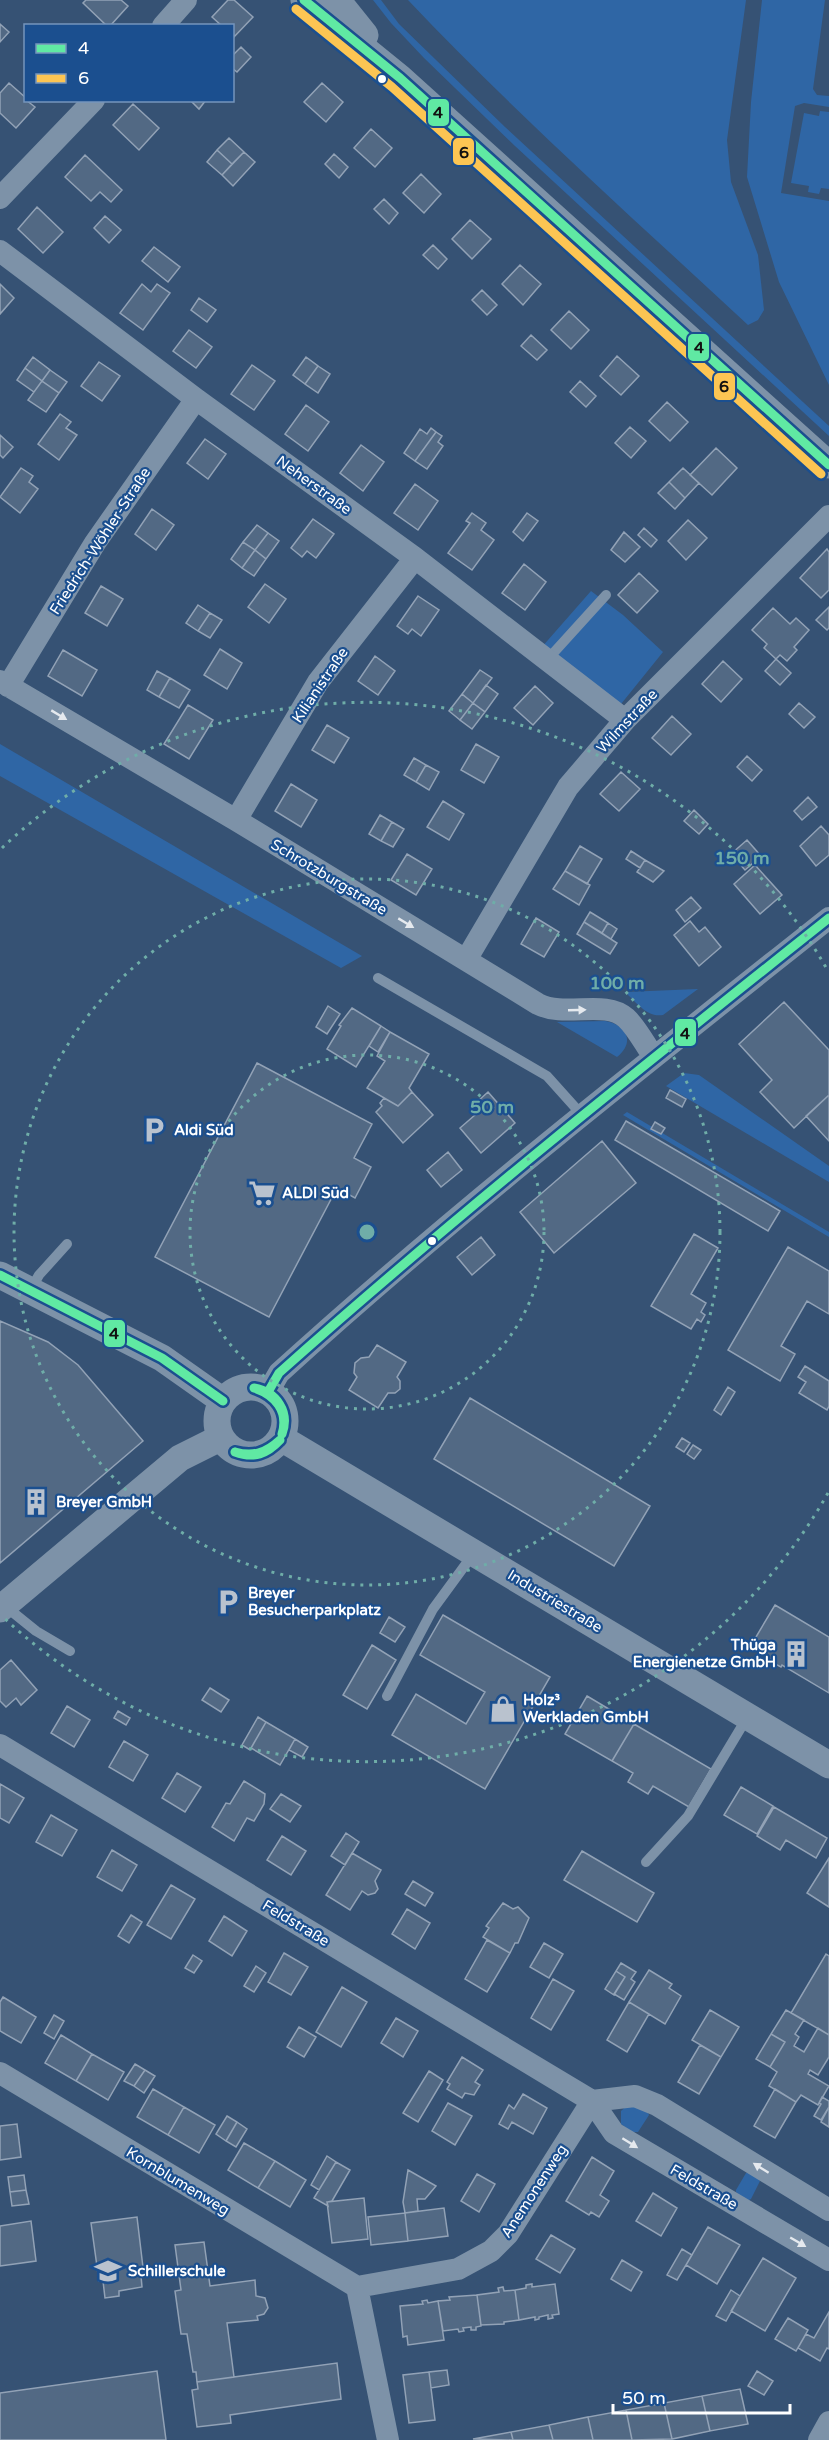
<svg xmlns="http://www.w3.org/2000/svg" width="829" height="2440" font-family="'Varela Round',sans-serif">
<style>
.green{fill:#2f66a5}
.building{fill:#526984;stroke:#92a2b6;stroke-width:1.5}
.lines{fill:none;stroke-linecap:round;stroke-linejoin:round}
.service{stroke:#7d92a8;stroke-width:10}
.minor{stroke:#7d92a8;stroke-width:22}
.tertiary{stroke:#7d92a8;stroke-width:27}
.bus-1-casing{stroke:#1b4f8f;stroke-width:14}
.bus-2-casing{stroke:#1b4f8f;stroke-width:14}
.bus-1{stroke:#60e9a3;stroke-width:9}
.bus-2{stroke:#fcc553;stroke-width:9}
.oneway{fill:#e5e9ee}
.ring{fill:none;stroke:#6fada8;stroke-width:3;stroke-dasharray:3 6}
.bus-dot{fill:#fff;stroke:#1b4f8f;stroke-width:2}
.labels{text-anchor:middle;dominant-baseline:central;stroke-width:4.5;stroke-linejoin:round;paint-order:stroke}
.street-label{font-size:15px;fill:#fff;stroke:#1b4f8f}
.poi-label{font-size:15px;font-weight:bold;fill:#fff;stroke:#1b4f8f;text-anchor:start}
.centre{fill:#6fada8;stroke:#1b4f8f;stroke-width:3}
.ring-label{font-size:18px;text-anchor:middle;font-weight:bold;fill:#6fada8;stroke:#1b4f8f;stroke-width:4.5;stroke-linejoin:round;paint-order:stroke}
.line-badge{stroke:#1b4f8f;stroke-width:2}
.pale-badge-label{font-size:16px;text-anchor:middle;font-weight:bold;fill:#111}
</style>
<rect width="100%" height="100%" fill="#365274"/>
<path class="green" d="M373,0H381L399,24L505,127L829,426V436L515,146L424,58L391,23Z
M408,0H746L727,140L731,182L758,255L764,310L758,320L748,325C633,218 516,114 408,0Z
M762,0H825L813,89L817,95L829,96V107L804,103L795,106L781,193L829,201V385L779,282L747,177L751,102Z
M820,111L829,112V189L821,188L819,194L808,192L809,186L791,183L804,113L819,116Z
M591,591L623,615L663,652L617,709L541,648Z
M0,744L362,956L341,968L0,776Z
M698,989L663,1015C647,1018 636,1002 625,992Z
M605,1021C626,1024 636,1042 617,1057L557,1022Z
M684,1073L699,1075L829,1166V1182L666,1086Z
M627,1112L829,1232V1237L623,1115Z
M630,2103L647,2111L649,2115L638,2132H631L621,2124V2111Z
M751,2171L760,2181L751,2199L747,2201L736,2192V2190L746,2173Z"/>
<path class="building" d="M86,0H121L128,6L110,26H107L83,3Z
M228,0H234L253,17L234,37L232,26H222L212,17Z
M0,24L9,32L0,42Z
M241,47L251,57L237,72L232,68V56Z
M9,83L26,98V100L35,107L16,128L0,113V93Z
M322,83L343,102L326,122L304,102Z
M190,100H206L199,109Z
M133,104L159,128L139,150L113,125Z
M371,129L392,148L375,167L354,148Z
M229,138L244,152L232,164L217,150Z
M217,150L232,164L222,175L207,162Z
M244,152L255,162L233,186L222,175Z
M334,154L348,167L339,178L325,164Z
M85,155L122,190L111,202L100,192L91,201L65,177Z
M421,174L441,194L424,213L403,193Z
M384,199L398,213L389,224L374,209Z
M37,207L63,232L43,253L18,229Z
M105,216L121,230L109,243L94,228Z
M470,220L491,239L472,259L452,239Z
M433,245L447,259L438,269L423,255Z
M154,247L180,267L168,282L142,261Z
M520,265L541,284L523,305L502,284Z
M0,284L14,298L0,314Z
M142,284L151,292L157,284L170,293L143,330L120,313Z
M482,290L497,305L487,315L472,300Z
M199,298L216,310L207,322L191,310Z
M569,311L589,330L571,349L551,330Z
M189,330L212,347L196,368L173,351Z
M531,335L547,350L537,360L521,346Z
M617,356L639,376L621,395L600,376Z
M33,357L50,370L42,381L25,368Z
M306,357L318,366L305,384L293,375Z
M99,362L120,376L102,401L81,386Z
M252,365L275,381L254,410L231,394Z
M318,366L330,374L318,393L305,384Z
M25,368L42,381L34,392L17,380Z
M50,370L67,382L59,393L42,381Z
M42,381L59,393L46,412L28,400Z
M580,381L596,396L586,407L570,392Z
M667,402L688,422L670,441L649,421Z
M306,405L329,422L308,451L285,434Z
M60,414L71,422L66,428L77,435L59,460L38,444Z
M630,427L646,441L631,458L615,443Z
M431,428L436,432L415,461L404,453L420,429L427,434Z
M436,432L442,436L438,442L443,446L427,469L415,461Z
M0,435L13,447L3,458L0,455Z
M205,439L226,454L208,479L187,463Z
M361,445L384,462L363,491L340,473Z
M716,448L737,468L712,495L690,475Z
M21,468L33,476L29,482L38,489L20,513L0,497Z
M683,468L699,483L685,498L669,482Z
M669,482L685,498L675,509L658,493Z
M415,484L438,501L418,530L394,513Z
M152,509L174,525L156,550L135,534Z
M472,513L486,523L481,530L494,540L472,570L448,553L470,523L466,521Z
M527,513L538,521L523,541L513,532Z
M313,519L334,534L316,558L307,551L302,557L291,548Z
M688,520L707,538L686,560L668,541Z
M257,525L268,533L255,550L243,542Z
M644,528L657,540L651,547L638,535Z
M624,532L640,547L625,562L611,550Z
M268,533L279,541L266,559L255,550Z
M243,542L255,550L242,568L231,559Z
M827,549L829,552V590L821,598L800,578Z
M255,550L266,559L254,576L242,568Z
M524,564L546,582L525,610L502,593Z
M639,573L658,591L637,613L618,595Z
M265,584L286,599L269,623L248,607Z
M101,586L123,599L107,626L85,613Z
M418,596L439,610L421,636L412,629L408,634L397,626Z
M198,605L210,613L198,631L186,623Z
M829,607V628L827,630L816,620Z
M773,608L790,624L796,618L809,630L794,647L797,650L787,661L780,655L776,659L764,648L767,644L752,630Z
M210,613L222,620L210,638L198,631Z
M220,649L242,663L227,689L204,675Z
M63,650L97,670L82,696L48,676Z
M375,656L395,671L378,695L358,681Z
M776,659L791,673L780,685L765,671Z
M723,661L742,679L721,702L702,684Z
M480,670L492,678L473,703L462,694Z
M157,671L170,678L159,697L147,690Z
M170,678L190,690L179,708L159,697Z
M486,685L498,694L485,712L473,703Z
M535,686L553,703L533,725L514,708Z
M462,694L473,703L460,720L449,711Z
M473,703L485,712L472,729L460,720Z
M799,703L815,717L804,728L789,714Z
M188,705L213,720L189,759L164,744Z
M672,716L691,734L671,755L652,738Z
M327,725L349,738L334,763L312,750Z
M476,744L499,757L484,783L461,770Z
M747,756L762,770L752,781L737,767Z
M414,758L426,765L416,782L404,775Z
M426,765L439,772L429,790L416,782Z
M621,772L640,789L619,811L600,794Z
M291,784L317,800L301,827L275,811Z
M808,797L817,807L802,820L794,811Z
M443,801L464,814L449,840L427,827Z
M694,810L708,824L699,834L684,821Z
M380,815L392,822L381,841L369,834Z
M392,822L404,829L393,847L381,841Z
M821,826L829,835V855L816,866L800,846Z
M747,840L761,856L745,870L731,854Z
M580,846L602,859L587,884L565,871Z
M631,851L645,860L640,868L626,859Z
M407,854L432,869L416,895L391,880Z
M645,860L664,871L653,882L637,872Z
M755,865L782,895L760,914L734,884Z
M565,871L590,885L579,905L553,889Z
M691,897L701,908L685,922L676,910Z
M590,912L608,923L602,933L584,922Z
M536,918L559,932L544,957L521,944Z
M690,921L699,932L705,927L721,947L699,966L674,935Z
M584,922L617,943L610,954L577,934Z
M608,923L617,929L611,939L602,933Z
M784,1002L829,1050V1095L794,1128L760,1092L772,1080L739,1044Z
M328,1006L340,1014L327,1034L316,1027Z
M352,1008L381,1026L356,1067L327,1049L341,1026L339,1025Z
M381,1026L390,1032L378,1052L369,1046Z
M390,1032L429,1054L409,1088L412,1092L398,1106L367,1088L385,1061L377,1056Z
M257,1063L372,1124L354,1158L371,1167L355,1198L337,1188L269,1317L155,1257Z
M670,1090L686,1099L682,1107L666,1098Z
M412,1092L433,1115L403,1143L376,1112L382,1106L380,1103L384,1098L398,1106Z
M488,1092L515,1123L481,1153L460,1128L483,1108L477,1102Z
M829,1095V1141L806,1116Z
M626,1121L780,1211L768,1231L615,1140Z
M655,1122L665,1128L661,1134L651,1129Z
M602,1141L636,1183L554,1253L520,1212Z
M448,1152L462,1170L441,1187L427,1170Z
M694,1234L718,1248L691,1294L706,1303L701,1312L705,1315L701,1322L697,1319L691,1329L651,1306Z
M481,1237L495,1255L472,1275L457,1257Z
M788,1247L829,1271V1314L807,1301L781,1346L795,1354L780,1381L728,1350Z
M0,1321L48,1342L78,1365L143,1441L0,1563Z
M377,1345L406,1362L397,1377L400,1381V1389L395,1393H388L378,1408L349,1390L357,1377L354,1373L355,1363L361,1358L369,1357Z
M805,1366L829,1381V1406L827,1410L799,1393L806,1382L798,1377Z
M728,1387L735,1392L721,1415L714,1410Z
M470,1398L650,1506L614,1566L434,1459Z
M682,1438L690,1443L684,1452L676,1447Z
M693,1445L701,1450L694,1459L687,1454Z
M775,1605L829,1637V1693L782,1665L781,1667L773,1663L774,1661L750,1647Z
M443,1615L550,1677L485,1789L392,1735L416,1694L466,1724L485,1692L420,1655Z
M389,1617L405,1627L395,1642L380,1633Z
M372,1645L396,1660L367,1709L343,1695Z
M11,1660L37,1690L21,1705L16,1698L6,1707L0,1701V1670Z
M210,1688L229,1700L221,1712L202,1700Z
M587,1696L634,1724L612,1761L565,1734Z
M67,1706L90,1720L74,1747L51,1733Z
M118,1711L130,1718L126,1725L114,1718Z
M258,1717L266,1722L250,1750L242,1745Z
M266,1722L295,1739L280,1765L251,1748Z
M634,1724L711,1769L689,1807L653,1786L648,1794L628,1782L633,1773L612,1761Z
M295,1739L308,1747L302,1757L289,1750Z
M124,1741L148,1755L133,1781L109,1767Z
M177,1773L201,1787L185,1812L162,1798Z
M244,1781L265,1794L264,1804L254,1821L247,1818L234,1841L212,1827L226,1803L230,1804Z
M0,1784L24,1798L9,1823L0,1818Z
M741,1787L773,1806L757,1834L724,1815Z
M281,1794L301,1806L290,1822L270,1809Z
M774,1807L827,1838L816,1858L786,1840L780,1850L757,1836Z
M51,1815L77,1830L62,1856L36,1842Z
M346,1833L359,1842L345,1865L331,1856Z
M282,1836L306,1851L291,1875L267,1860Z
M112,1850L137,1865L122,1891L97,1877Z
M582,1851L654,1893L637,1922L564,1880Z
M352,1853L381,1870L375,1881L378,1889L375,1893L368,1895L362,1891L350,1910L326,1895Z
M829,1858V1907L807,1893Z
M413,1881L433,1893L425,1906L405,1894Z
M171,1885L195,1899L171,1939L147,1925Z
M503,1903L513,1909L518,1907L529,1918L518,1943H515L510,1953L483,1937L489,1928L486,1926Z
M407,1909L430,1923L415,1949L392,1934Z
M131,1915L142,1922L129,1943L118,1936Z
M224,1916L247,1931L232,1956L209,1941Z
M487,1940L510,1953L487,1992L465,1979Z
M544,1943L563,1954L549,1978L530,1967Z
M284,1953L308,1967L291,1995L268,1982Z
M826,1954L829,1956V2035L791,2013Z
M193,1955L202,1961L194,1973L185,1968Z
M621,1963L636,1972L631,1979L635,1982L624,2000L614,1994L625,1977L616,1971Z
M256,1966L266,1973L254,1992L244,1986Z
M649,1970L672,1984L669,1988L681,1996L665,2024L629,2002Z
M616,1971L625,1977L614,1995L605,1989Z
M553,1979L574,1991L551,2030L531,2018Z
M342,1987L367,2002L341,2047L316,2032Z
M3,1997L36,2017L21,2043L0,2031V2002Z
M629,2002L649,2014L627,2052L607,2040Z
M710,2010L739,2027L721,2057L692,2040Z
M786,2010L804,2020L795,2034L799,2037L794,2046L804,2052L818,2028L829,2035V2057L818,2075L810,2070L808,2074L829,2086L818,2105L801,2095L796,2102L769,2086L777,2072L770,2067L785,2042L771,2034Z
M54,2015L64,2021L54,2039L44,2033Z
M396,2018L418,2031L403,2057L381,2043Z
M299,2027L316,2037L304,2057L287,2047Z
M771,2034L785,2042L770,2067L756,2059Z
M61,2035L92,2054L76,2081L45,2063Z
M700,2045L721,2057L699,2094L678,2082Z
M92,2054L124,2072L108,2100L76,2081Z
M462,2057L483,2070L475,2082L480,2085L474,2095L465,2093L462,2098L447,2089L450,2084L447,2082Z
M135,2064L145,2070L134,2086L124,2081Z
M145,2070L155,2076L144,2093L134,2086Z
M429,2071L443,2080L418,2122L403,2113Z
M153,2089L184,2107L168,2135L137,2117Z
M775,2089L796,2102L775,2138L754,2126Z
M523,2094L547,2108L533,2134L512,2122L508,2129L499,2124L509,2105L514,2109Z
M822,2097L829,2101V2107L821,2120L814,2116L821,2104L819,2103Z
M448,2103L472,2116L455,2145L432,2131Z
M184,2107L215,2125L199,2153L168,2135Z
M829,2107V2127L821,2122Z
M227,2116L237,2122L226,2141L216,2134Z
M237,2122L247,2129L236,2147L226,2141Z
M17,2124L21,2157L0,2160V2126Z
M244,2143L275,2161L258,2188L228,2170Z
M327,2156L336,2162L319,2190L311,2185Z
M592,2157L614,2171L600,2195L609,2201L599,2217L591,2212L589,2215L566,2201Z
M275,2161L306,2180L290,2207L258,2188Z
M336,2162L350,2170L332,2201L327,2202L328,2206L314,2198Z
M408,2170L436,2186L425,2199H417L418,2211L405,2213L403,2202Z
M477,2174L495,2184L479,2212L461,2201Z
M24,2175L26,2190L10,2192L8,2177Z
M26,2190L29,2204L12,2206L10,2192Z
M653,2193L677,2208L661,2236L636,2221Z
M364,2198L368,2239L332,2243L327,2202Z
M444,2208L448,2236L408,2241L405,2213Z
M405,2213L408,2241L371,2245L368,2217Z
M137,2217L144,2276H141L142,2287L119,2291V2296L105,2298L103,2281H99L91,2223Z
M31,2221L36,2261L0,2266V2226Z
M708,2227L740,2245L717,2284L686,2265Z
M551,2235L575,2249L560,2273L536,2259Z
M204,2242L210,2286L255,2280L256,2296L265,2298L268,2308L264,2314L257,2316L258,2320L227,2323L234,2377L197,2382L196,2372H193L187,2334H181L175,2291L181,2290L175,2245Z
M682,2249L692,2255L677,2280L667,2275Z
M763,2258L796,2278L765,2331L731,2311Z
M622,2260L642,2272L631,2291L611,2279Z
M532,2284V2287L555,2284L559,2314L552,2315L553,2318L548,2319V2315L539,2317V2319L535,2320V2317L519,2320L515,2290L526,2288V2285Z
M503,2287L504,2291L515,2290L519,2320L504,2322V2324L481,2325L477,2295L499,2292L498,2288Z
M731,2290L740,2296L726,2321L716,2316Z
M477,2295L481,2326L476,2327V2330H471V2327L463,2328L464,2331L459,2332L458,2329L443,2331L438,2301L450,2300L449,2297Z
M427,2300L428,2303L438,2301L444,2340L408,2345L407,2336L403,2337L400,2306L423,2304L422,2301Z
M829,2312V2349L827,2348L820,2361L798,2348L806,2334L814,2338Z
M788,2318L808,2330L796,2351L775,2339Z
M337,2363L341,2399L230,2415L231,2423L197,2427L192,2390L198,2389L197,2382Z
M447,2370L449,2385L431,2388L429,2372Z
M157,2371L166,2440H0V2393Z
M757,2371L773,2381L764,2395L748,2386Z
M429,2372L435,2420L409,2423L403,2375Z
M740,2389L748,2424L710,2431L702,2396Z
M702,2396L710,2431L672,2439L664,2403Z
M664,2403L672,2439L632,2440L626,2410Z
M626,2410L632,2440H593L588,2417Z
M588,2417L593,2440H553L549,2425Z
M549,2425L553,2440H513L511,2432Z
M511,2432L513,2440L473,2439Z"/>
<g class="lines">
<path class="service" d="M547,660L606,595
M378,978L547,1076L582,1115
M30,1291L39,1275L67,1244
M5,1606L36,1631L70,1651
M387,1696L433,1609L474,1553
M646,1862L688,1816L748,1716"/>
<path class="minor" d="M163,26L186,0
M0,198L94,100
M0,251L196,399L415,558L625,720
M0,681L236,820L538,1004C565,1018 605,999 626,1018C637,1028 645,1045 654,1057
M8,686L95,543L196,399
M236,820L318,682L415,558
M466,960L568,787L625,720L829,516
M268,1392L279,1373C455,1213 643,1066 829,918
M0,1745L592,2101L614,2133L829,2260
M0,2073L357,2287
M592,2101L635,2096L657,2105L829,2210
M357,2287L458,2269L491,2251L508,2234L592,2101
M357,2287L388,2440
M819,2440L829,2422"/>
<path class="tertiary" d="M304,0L400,78L829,465
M337,0L365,35
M0,1275L162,1358L223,1401
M217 1421a34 34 0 1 1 68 0a34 34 0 1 1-68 0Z
M281,1438L829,1765
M0,1609L180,1458L220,1438"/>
<defs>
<path id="bus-1" d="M304,0L400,78L829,465
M0,1275L162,1358L223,1401
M254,1388C277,1392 290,1412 282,1434
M254,1388C275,1395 289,1411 282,1434
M268,1392L279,1373C457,1214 643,1066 829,918
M235,1452C253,1457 266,1453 280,1440
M235,1452C254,1459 267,1454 280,1440"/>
<path id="bus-2" d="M296,9L392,87L821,474"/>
</defs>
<use href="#bus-1" class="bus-1-casing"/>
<use href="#bus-2" class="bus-2-casing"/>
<use href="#bus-1" class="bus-1"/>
<use href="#bus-2" class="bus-2"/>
</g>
<defs><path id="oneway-solid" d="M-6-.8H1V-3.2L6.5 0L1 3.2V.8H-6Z" transform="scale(1.5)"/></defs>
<g class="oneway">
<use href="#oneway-solid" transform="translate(59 715) rotate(31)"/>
<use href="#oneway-solid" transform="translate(406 923) rotate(31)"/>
<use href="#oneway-solid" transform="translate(577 1010) rotate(-2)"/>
<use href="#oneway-solid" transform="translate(630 2143) rotate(32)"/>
<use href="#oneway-solid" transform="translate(761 2168) rotate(-148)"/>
<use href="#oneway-solid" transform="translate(798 2242) rotate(30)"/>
</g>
<g class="ring">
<circle cx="367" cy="1232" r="177"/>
<circle cx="367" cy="1232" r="353"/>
<path d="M828 1493A530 530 0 0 1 2 1616M2 848A530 530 0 0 1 828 971"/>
</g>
<defs>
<symbol id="parking-bare" viewBox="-9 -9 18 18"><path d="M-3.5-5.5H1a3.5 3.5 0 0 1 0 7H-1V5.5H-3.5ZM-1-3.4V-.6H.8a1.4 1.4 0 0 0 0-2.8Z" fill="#b9c2ce" stroke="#1b4f8f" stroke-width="2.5" paint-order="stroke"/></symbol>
<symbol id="supermarket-bare" viewBox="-9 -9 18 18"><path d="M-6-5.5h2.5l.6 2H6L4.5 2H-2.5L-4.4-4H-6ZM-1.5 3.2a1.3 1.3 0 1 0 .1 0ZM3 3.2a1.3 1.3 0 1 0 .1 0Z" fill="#b9c2ce" stroke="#1b4f8f" stroke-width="2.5" paint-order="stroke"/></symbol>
<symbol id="building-bare" viewBox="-9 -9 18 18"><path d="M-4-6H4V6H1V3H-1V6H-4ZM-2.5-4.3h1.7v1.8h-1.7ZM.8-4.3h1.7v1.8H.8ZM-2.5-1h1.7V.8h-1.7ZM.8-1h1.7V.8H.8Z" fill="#b9c2ce" stroke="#1b4f8f" stroke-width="2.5" paint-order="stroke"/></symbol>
<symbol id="shop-bare" viewBox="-9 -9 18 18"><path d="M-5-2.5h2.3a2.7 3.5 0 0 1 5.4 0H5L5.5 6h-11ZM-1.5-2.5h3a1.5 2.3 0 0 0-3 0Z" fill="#b9c2ce" stroke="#1b4f8f" stroke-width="2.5" paint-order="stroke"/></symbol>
<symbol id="school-bare" viewBox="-9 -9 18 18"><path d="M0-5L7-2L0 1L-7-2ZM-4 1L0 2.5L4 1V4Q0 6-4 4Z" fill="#b9c2ce" stroke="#1b4f8f" stroke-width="2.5" paint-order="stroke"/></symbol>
</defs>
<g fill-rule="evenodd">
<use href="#parking-bare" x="135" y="1111" width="38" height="38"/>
<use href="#supermarket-bare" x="243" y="1174" width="38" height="38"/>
<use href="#building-bare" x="17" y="1483" width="38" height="38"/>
<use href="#parking-bare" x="209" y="1583" width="38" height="38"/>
<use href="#building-bare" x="777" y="1635" width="38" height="38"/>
<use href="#shop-bare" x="484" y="1690" width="38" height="38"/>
<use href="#school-bare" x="89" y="2252" width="38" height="38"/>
</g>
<g class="bus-dot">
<circle cx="382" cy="79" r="5"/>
<circle cx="432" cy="1241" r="5"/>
</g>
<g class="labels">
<g class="street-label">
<text transform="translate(314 485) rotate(36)">Neherstraße</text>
<text transform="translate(100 541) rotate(-57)">Friedrich-Wöhler-Straße</text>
<text transform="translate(320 685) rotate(-56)">Kilianistraße</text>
<text transform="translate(627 721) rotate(-47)">Wilmstraße</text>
<text transform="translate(329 877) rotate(31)">Schrotzburgstraße</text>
<text transform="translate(555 1601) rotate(31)">Industriestraße</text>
<text transform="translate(296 1923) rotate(31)">Feldstraße</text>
<text transform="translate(178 2181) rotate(31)">Kornblumenweg</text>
<text transform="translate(704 2187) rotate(30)">Feldstraße</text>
<text transform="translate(534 2191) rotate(-57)">Anemonenweg</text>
</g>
<g class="poi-label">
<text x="174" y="1130">Aldi Süd</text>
<text x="282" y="1193">ALDI Süd</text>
<text x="56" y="1502">Breyer GmbH</text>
<text x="248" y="1593">Breyer<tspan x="248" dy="17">Besucherparkplatz</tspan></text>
<text x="776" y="1645" text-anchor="end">Thüga<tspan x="776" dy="17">Energienetze GmbH</tspan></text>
<text x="523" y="1700">Holz³<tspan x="523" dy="17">Werkladen GmbH</tspan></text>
<text x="128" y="2271">Schillerschule</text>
</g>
</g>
<circle cx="367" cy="1232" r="9" class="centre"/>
<g class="ring-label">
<text x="742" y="864">150 m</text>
<text x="617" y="989">100 m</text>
<text x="492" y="1113">50 m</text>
</g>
<g class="line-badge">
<rect x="427" y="98" width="23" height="29" rx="6" fill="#60e9a3"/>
<rect x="452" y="137" width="23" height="29" rx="6" fill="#fcc553"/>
<rect x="687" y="333" width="23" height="29" rx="6" fill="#60e9a3"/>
<rect x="713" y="372" width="23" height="29" rx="6" fill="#fcc553"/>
<rect x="674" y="1018" width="23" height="29" rx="6" fill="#60e9a3"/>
<rect x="103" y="1319" width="23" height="29" rx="6" fill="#60e9a3"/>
</g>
<g class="pale-badge-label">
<text x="438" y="118">4</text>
<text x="464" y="158">6</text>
<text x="699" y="353">4</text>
<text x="724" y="392">6</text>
<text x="685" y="1039">4</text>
<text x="114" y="1339">4</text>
</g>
<rect x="24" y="24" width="210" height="78" fill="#1b4f8f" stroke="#7695bc" stroke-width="1.5"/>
<rect x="36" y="44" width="30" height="9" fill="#60e9a3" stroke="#7695bc" stroke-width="1.5"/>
<text x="78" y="54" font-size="18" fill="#ffffff">4</text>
<rect x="36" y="74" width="30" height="9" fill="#fcc553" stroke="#7695bc" stroke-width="1.5"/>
<text x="78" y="84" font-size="18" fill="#ffffff">6</text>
<path d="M613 2404v9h177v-9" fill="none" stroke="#ffffff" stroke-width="3"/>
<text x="622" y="2404" font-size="18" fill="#ffffff" stroke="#1b4f8f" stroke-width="4.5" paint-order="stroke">50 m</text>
</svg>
